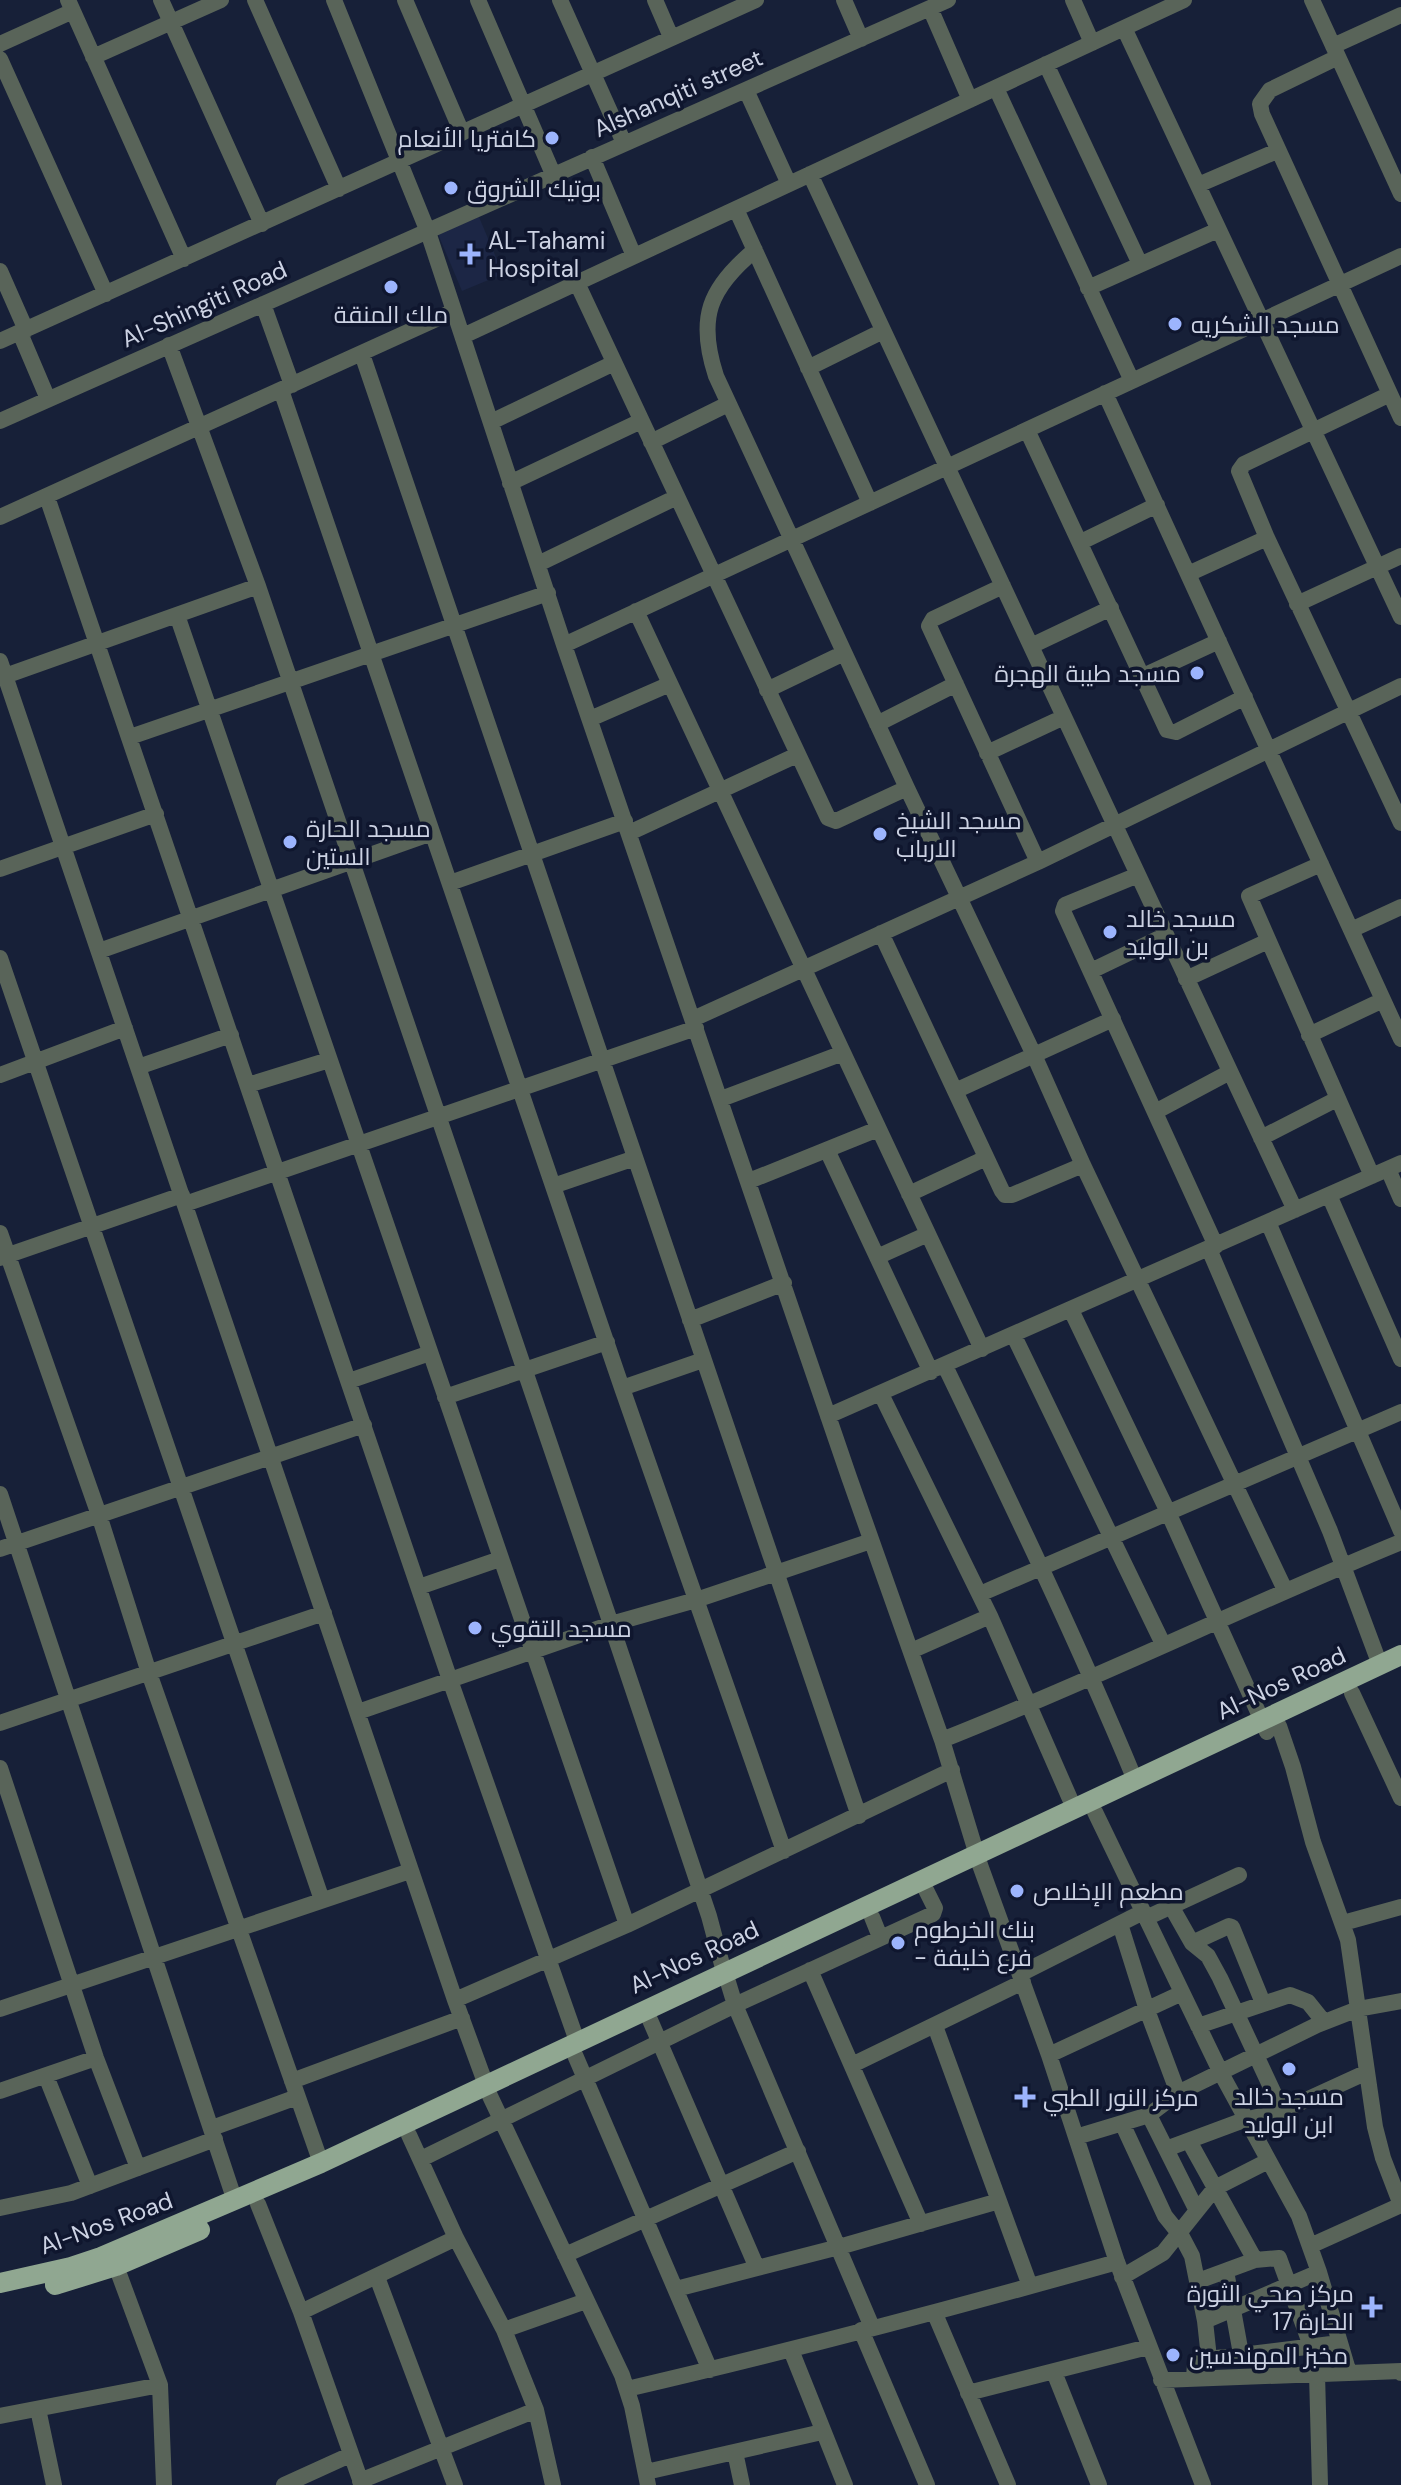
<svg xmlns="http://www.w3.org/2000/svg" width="1401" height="2485" font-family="'DM Sans',Cairo,sans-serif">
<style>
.built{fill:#1c2645}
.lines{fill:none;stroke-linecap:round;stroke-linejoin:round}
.minor{stroke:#596459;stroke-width:16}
.major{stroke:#90a791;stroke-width:20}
.poi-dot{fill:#9cb4fd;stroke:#0f162e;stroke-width:3}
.labels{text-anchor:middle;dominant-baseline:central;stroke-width:7;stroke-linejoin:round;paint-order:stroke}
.street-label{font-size:24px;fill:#ccd2e3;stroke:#0f162e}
.poi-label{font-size:24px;fill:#ccd2e3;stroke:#0f162e;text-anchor:start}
</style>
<rect width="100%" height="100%" fill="#172038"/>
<path class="built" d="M479,217L503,274L462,291L438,234Z"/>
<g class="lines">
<path class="minor" d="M68,0L184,259
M161,0L262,224
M255,0L339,189
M334,0L428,232L564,645L849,1477L942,1740L980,1865L1049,2055L1117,2262L1203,2485
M405,0L462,133
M478,0L553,174
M560,0L624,143
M655,0L671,37
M844,0L861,39
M1073,0L1092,43
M1312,0L1401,194
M930,8L970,100
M1124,28L1401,617
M0,44L73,11
M1333,46L1401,15
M93,57L221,0
M1338,57L1270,90L1260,104L1262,114L1401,418
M0,59L106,294
M1046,64L1140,264
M996,88L1132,381
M746,90L789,184
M592,157L634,256
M810,174L1295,1210
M1198,185L1277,151
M736,209L870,503
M755,250C709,288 697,318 716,376L907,788L1034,1055L1083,1165L1285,1590
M0,271L26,330
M577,283L828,818L836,821L907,788
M1088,288L1218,230
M263,304L292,385
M20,333L48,399
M463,336L1184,0
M0,341L756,0
M169,345L258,586L611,1624L709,1916L724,1972
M362,354L859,1816
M808,368L883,331
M281,390L622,1388L784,1851
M1105,393L1401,1039
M1390,394L1244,464L1239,471L1267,538L1401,823
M0,421L948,0
M491,422L614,363
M1027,430L1167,730L1176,732L1245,697
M651,442L728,404
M510,483L641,421
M47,497L450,1680L577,2041
M0,517L454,311
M1081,542L1157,505
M538,564L677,497
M1188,574L1267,538
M1003,586L933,619L929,626L1038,862
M1297,604L1401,556
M636,611L982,1349
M177,615L627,1925
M564,645L1401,256
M1031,646L1111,608
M0,661L455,2000L490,2096L622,2375L632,2406L648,2485
M5,676L258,586
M1141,677L1219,641
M767,690L844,653
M590,719L670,684
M877,724L956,684
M130,737L548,593
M987,753L1064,717
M629,833L797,755
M1321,864L1249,896L1372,1176
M0,869L156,814
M1138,875L1065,905L1063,911L1216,1246
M450,883L625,821
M1351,930L1401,907
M881,933L1002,1191L1005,1195H1012L1083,1165
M99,951L432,833
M0,958L322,1900
M1091,971L1166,935
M1186,979L1268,941
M693,1019L1038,862L1401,686
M1309,1035L1383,1000
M138,1067L231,1035
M0,1075L125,1028
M248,1085L329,1060
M955,1091L1113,1019
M721,1099L843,1053
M1155,1112L1230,1072
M1261,1138L1337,1099
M827,1150L931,1372
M1388,1169L1401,1199
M749,1181L878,1129
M553,1186L635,1158
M909,1194L986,1158
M1329,1195L1401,1359
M185,1204L696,1028
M1268,1222L1401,1531
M0,1233L99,1515L149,1673L321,2163
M1209,1249L1330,1531L1380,1665
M877,1257L928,1234
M0,1258L182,1195
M1071,1310L1168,1512L1267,1732
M690,1320L784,1283
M1014,1336L1163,1644
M945,1366C1011,1503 1077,1640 1135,1780
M349,1381L430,1353
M622,1388L703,1360
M881,1394L990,1616L1074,1808
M445,1397L607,1342
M828,1416L1401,1163
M0,1494L235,2201
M0,1549L364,1425
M419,1587L500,1559
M980,1594L1401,1412
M911,1651L990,1616
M1352,1693L1401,1798
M358,1712L611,1624L696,1600L871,1541
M0,1723L324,1613
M1279,1726L1293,1767L1313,1842L1348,1940L1375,2127L1383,2158L1401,2205L1310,2246
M942,1740C1097,1679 1247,1605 1401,1542
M0,1768L96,2058L138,2168
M1095,1812L1221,2073L1299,2216L1319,2272L1349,2373
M1171,1906L1192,1943L1208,1956L1220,1978L1282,2111
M872,1917L880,1937
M1146,1918L1239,1875
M1343,1923L1401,1907
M1120,1924L1147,2010L1178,2093
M1192,1943L1229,1926L1232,1927L1263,2003
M810,1970L921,2224
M1020,1974L1143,1912
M728,1982L735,2005L872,2327
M455,2000L627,1925L952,1770
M0,2009L410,1871
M650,2020L757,2268
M935,2026L999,2201
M1198,2026L1290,1995L1308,2002L1324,2022
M575,2055L710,2370
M1049,2055L1182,1993
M852,2065L1023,1982
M46,2076L90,2186
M292,2081L462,2018
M0,2091L96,2058
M1149,2115L1196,2209
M1122,2123L1165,2216L1182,2237L1192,2256L1205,2321L1209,2358
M212,2128L297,2097
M409,2135L456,2238L504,2330L536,2410L553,2485
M1076,2137L1149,2115L1178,2093L1317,2025L1358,2009L1401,2001
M1189,2141L1255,2260
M1166,2149L1244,2120L1282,2111L1365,2073
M421,2159L735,2005L933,1914L935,1908L926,1890
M258,2204L301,2312L362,2485
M0,2208L71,2193L215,2139
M565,2255L798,2151
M116,2266L160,2385L164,2485
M1226,2271L1241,2354
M377,2277L455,2485
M1122,2277L1163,2253L1215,2188L1268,2161
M1198,2281L1255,2260L1279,2258L1311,2346
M676,2289L839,2247L999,2201L1030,2286
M301,2312L456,2238
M935,2314L1008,2485
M1205,2321L1319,2272
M504,2330L586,2301
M861,2330L927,2485
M791,2350L845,2485
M1054,2372L1099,2485
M1317,2374L1320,2485
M1194,2378L1195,2364L1200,2360L1339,2343
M1161,2380L1401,2371V2373
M627,2389C791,2351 954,2308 1117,2262
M968,2393L1148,2347
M38,2409L54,2485
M0,2416L160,2385
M735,2452L742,2485
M646,2472L822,2432
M360,2481L536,2410
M284,2485L350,2455"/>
<path class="major" d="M0,2283L71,2267L101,2257L321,2163L1401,1655
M55,2285L116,2266L200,2230"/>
</g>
<g class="poi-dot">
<circle cx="552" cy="138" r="8"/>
<circle cx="451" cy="188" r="8"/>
<path d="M466 242h8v8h8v8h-8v8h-8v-8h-8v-8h8z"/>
<circle cx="391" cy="287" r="8"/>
<circle cx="1175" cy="324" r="8"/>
<circle cx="1197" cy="673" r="8"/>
<circle cx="880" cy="834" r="8"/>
<circle cx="290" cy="842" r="8"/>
<circle cx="1110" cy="932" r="8"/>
<circle cx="475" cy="1628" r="8"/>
<circle cx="1017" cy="1891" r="8"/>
<circle cx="898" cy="1943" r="8"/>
<circle cx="1289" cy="2069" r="8"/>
<path d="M1021 2085h8v8h8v8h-8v8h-8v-8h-8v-8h8z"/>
<path d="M1368 2295h8v8h8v8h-8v8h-8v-8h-8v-8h8z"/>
<circle cx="1173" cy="2355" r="8"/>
</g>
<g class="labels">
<g class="street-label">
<text transform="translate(678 93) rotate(-24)">Alshanqiti street</text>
<text transform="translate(204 304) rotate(-24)">Al-Shingiti Road</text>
<text transform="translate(1281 1683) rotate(-25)">Al-Nos Road</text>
<text transform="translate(694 1957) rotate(-25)">Al-Nos Road</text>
<text transform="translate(106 2223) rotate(-20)">Al-Nos Road</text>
</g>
<g class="poi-label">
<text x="536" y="138" text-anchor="end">كافتريا الأنعام</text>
<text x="467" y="188">بوتيك الشروق</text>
<text x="488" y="240">AL-Tahami<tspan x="488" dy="28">Hospital</tspan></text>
<text x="391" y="314" text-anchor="middle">ملك المنقة</text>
<text x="1191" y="324">مسجد الشكريه</text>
<text x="1181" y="673" text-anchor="end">مسجد طيبة الهجرة</text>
<text x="896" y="820">مسجد الشيخ<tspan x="896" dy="28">الارباب</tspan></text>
<text x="306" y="828">مسجد الحارة<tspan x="306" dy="28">الستين</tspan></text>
<text x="1126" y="918">مسجد خالد<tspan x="1126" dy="28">بن الوليد</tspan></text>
<text x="491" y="1628">مسجد التقوي</text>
<text x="1033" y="1891">مطعم الإخلاص</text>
<text x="914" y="1929">بنك الخرطوم<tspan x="914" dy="28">- فرع خليفة</tspan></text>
<text x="1289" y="2096" text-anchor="middle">مسجد خالد<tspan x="1289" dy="28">ابن الوليد</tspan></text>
<text x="1043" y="2097">مركز النور الطبي</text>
<text x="1354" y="2293" text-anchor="end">مركز صحي الثورة<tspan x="1354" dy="28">الحارة 17</tspan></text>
<text x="1189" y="2355">مخبز المهندسين</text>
</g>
</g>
</svg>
